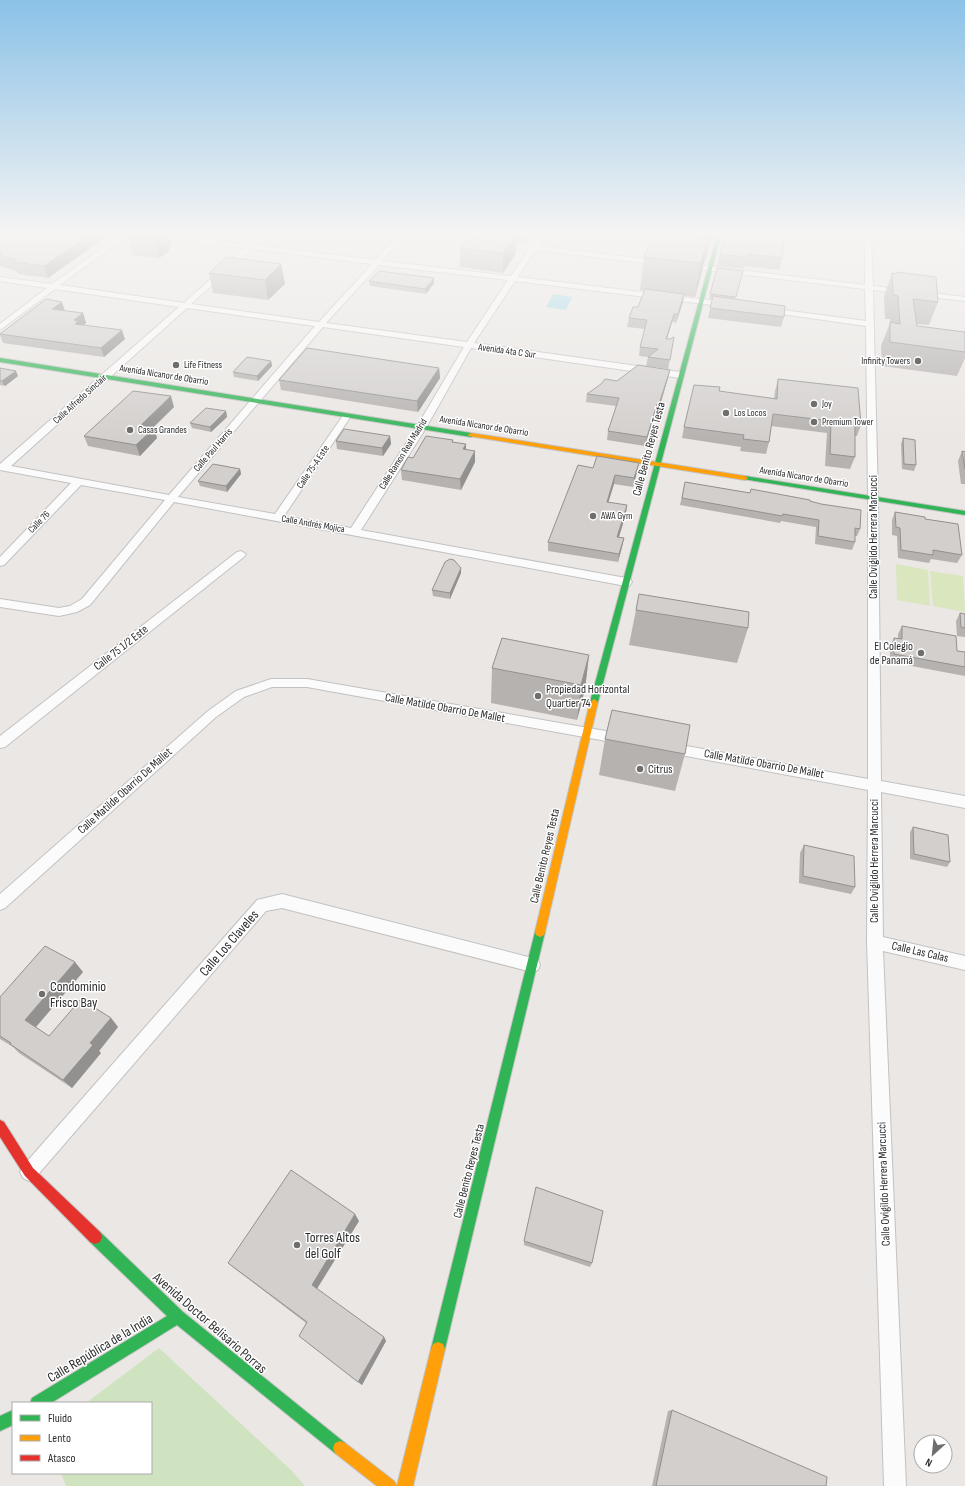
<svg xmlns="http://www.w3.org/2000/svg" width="965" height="1486" font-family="'Sofia Sans Condensed',sans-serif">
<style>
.green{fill:#d0e3c0}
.pitch{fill:#dae6be}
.water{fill:#9ed8e6}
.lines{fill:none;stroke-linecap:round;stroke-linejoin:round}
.street-casing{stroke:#c3c2c2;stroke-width:2}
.fast-casing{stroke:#c3c2c2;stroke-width:2}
.slow-casing{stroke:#c3c2c2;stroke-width:2}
.jam-casing{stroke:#c3c2c2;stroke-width:2}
.street{fill:#fcfbfb;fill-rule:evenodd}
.fast{fill:#30b455;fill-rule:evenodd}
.slow{fill:#ff9f0a;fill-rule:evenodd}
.jam{fill:#e5322d;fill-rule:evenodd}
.wall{fill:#b5b2b0}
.shaded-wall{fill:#939190}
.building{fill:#d2cfcd;stroke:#939190}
.poi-dot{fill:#6f6e6d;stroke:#fff;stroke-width:1.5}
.labels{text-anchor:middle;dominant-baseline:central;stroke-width:3;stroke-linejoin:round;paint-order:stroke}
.far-street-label{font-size:10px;fill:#2d2d2d;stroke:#fff}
.far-poi-label{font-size:10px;fill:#2d2d2d;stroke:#fff;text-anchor:start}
.street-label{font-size:12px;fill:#2d2d2d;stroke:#fff}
.poi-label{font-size:12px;fill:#2d2d2d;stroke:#fff;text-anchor:start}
.near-street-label{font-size:14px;fill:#2d2d2d;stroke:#fff}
.near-poi-label{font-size:14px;fill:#2d2d2d;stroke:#fff;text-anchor:start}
</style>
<rect width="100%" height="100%" fill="#eae7e4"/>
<path class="green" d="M159,1348L291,1470L305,1486H66L61,1473H151V1403H86Z"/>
<path class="pitch" d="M896,564L928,570L930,606L897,600Z
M930,571L963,576L965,612L933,606Z"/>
<path class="water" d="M553,294L572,297L566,310L546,307Z"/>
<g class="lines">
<defs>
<path id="street" d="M121,235H128L60,285L184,303L245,248L154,237L151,235H169L249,245L260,235H267L256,245L375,260L398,235H404L382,261L511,276L529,249L424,237L421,235H439L531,246L539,235H545L538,246L661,261L665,263L661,265L535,250L518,277L732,303V307H729L515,281L474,343L680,372L684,375L680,378L471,348L426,428L361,530L626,578L630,579L632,582L630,585L626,586L174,502L90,605L77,612L59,616L0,607V599L59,608L70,606L82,599L165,500L81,485L4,565L0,566V557L71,483L0,470V464L179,307L55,289L0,330V324L47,288L0,281V277L52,284ZM252,249L372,264L319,322L191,304ZM379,265L508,280L467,342L326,323ZM187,308L315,326L169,495L11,466ZM323,327L464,347L416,428L351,528L284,516L351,416L347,413L344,414L275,514L178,497Z
M865,235H871L873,286L965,297V301L873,290L878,499L881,781L965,796V808L881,792L883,937L965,956V970L883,951L906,1486H884L867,942L868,790L670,753L665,752L663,748L665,744L670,743L868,779V499L866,326L767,312L763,310L767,308L866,321L865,289L687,268L683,266L687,264L865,285Z
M241,551L246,554L245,556L5,747L0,748V736L237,552Z
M271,679H307L623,734L628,736L629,739L628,742L623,744L307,687H272L244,697L216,717L5,908L0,910V894L208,711L236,691Z
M282,894L532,958L538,960L540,965L538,970L532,972L282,908L266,911L35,1178L29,1181L23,1178L20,1172L23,1166L257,900Z"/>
<path id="fast" d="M717,235H721L598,702L594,705L590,702Z
M0,358L471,433L474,435L471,437L0,362Z
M745,476L965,511V515L743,479L742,478Z
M540,927L544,929L545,932L445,1349L443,1354L438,1356L433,1354L431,1349L535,932L536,929Z
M95,1230L100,1232L183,1312L345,1443L347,1448L345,1453L340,1455L335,1453L177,1325L51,1403H30L32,1398L167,1316L90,1242L88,1237L90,1232Z
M13,1410V1425L0,1431V1416Z"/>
<path id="slow" d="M471,433L745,476L748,478L745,480L469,436L468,435Z
M594,699L598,702L545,932L544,935L540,937L536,935L535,932L590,702Z
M438,1342L443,1344L445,1349L413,1486H397L431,1349L433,1344Z
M340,1441L345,1443L394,1481L397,1486H377L335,1453L333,1448L335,1443Z"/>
<path id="jam" d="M0,1120L4,1122L33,1168L100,1232L102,1237L100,1242L95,1244L90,1242L25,1176L0,1137Z"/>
</defs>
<use href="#street" class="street-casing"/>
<use href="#fast" class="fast-casing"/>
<use href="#slow" class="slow-casing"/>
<use href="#jam" class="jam-casing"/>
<use href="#street" class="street"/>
<use href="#fast" class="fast"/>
<use href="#slow" class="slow"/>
<use href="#jam" class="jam"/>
</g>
<path class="wall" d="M0,235H106V237L48,278L18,274L17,271L0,266Z
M129,235H171L172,241L168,252L159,258L133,255L128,236Z
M495,235H528L521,243H516V253L503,273L460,267V248L491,241Z
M712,235L711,242L704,264L702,271L695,297L684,296L683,302L676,323L672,322L667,339H670L674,337L668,369L646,366L648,357L639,356L640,347L645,329L627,327L629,318L638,307L644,291L640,290L644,257Z
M725,235L782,258L779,270L745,266L744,269L717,266L720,254Z
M281,264L285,284L268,300L213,293L209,273Z
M743,271L735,299L784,317L781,327L708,318L712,299H709L710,294Z
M897,272L938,302L929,325L916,324L917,326L965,334V358L957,376L882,366L881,346L890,323V319H885L884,296L892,273L897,274Z
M369,281L434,283L426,294L370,286Z
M65,311L83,313L86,323L84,325L125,339L104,357L3,343L0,335V333Z
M271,361L272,366L258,381L234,377L233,372Z
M0,368L18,376L5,386L0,385Z
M439,368L440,378L418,412L281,390L279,380Z
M668,378L658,412H655L645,446L607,440L608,431L616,406L586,402L587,394L617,381Z
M778,379L861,425L857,436H855V457L850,469L825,466L827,433L771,426L769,442L766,454L740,451L741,447L682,438L684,427L719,391L774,399L775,391Z
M174,407L153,428H154L157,438L140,456L88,446L84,436Z
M226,411L227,417L211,432L192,428L190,423Z
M390,436L391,444L383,456L337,449L336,441Z
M903,438L916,465L914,471L902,469L901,444Z
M453,440V442L466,450L475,462L461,490L402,480L401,470L413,458Z
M962,451L965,452V484H961L958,461Z
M639,463L637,472L633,487L614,484L608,502L626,514L619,537L624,538L622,547L618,562L548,551V542L593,468Z
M240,469L241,474L227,492L200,486L198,481Z
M685,482L750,493L810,501L860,529L857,536H855V542L852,550L815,544L816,527L781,521L780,523L680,505Z
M895,512L925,519L962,555L957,563L931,559L929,563L898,558L897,536L892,535V520Z
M461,568V573L450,599L433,596L432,590Z
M636,610L748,628L737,663L629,645Z
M960,613L965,614V637L957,636L956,621Z
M902,626L957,651L965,652V676L890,662V646L894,638L898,639V634Z
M589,655L585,689L577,720L491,703L492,668Z
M605,739L685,754L675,791L599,775Z
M913,827L950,862L947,867L910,859V832Z
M804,845L855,887L851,894L799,883L800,853Z
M83,972L36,1027L49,1036L111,1018L118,1027L99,1051L101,1053L72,1088L19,1053L13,1047L0,1039V997Z
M359,1221L317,1289L384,1337L386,1341L362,1385L304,1340L306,1323L234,1268L228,1263Z
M524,1241L592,1263L590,1267L524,1245Z
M672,1410L826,1486H652L668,1411Z"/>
<path class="shaded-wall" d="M89,235H106V237L48,278L44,266Z
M160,235H171L172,241L168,252L159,258L154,239Z
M516,235V253L503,273V253Z
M524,235H528L521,243V239Z
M712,235L711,242L704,264L706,257Z
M708,238L702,271L695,297L701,263Z
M281,264L285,284L268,300L265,280Z
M434,278V283L426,294L425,289Z
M684,294L683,302L676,323L678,314Z
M62,302L65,311L52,309Z
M83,313L86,323L80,327L78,333L74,320Z
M674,314L672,322L664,348L666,339Z
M122,330L125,339L104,357L101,348Z
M271,361L272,366L258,381L257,376Z
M439,368L440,378L418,412L417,401Z
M670,370L668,378L658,412L659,404Z
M16,371L18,376L5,386L2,381Z
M171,396L174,407L144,436L141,425Z
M657,404L655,412L645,446L647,437Z
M226,411L227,417L211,432L210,427Z
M154,428L157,438L140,456L136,445Z
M390,436L391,444L383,456L382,448Z
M466,444V455L463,449Z
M475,451V462L461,490L460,479Z
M639,463L637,472L633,487L634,478Z
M240,469L241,474L227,492L226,486Z
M615,475L614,484L606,510L607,502Z
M627,505L626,514L616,546L617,537Z
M624,538L622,547L618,562L619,554Z
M461,568V573L450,599V593Z
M589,655L585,689L577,720L581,685Z
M75,962L83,972L34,1029L25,1020Z
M111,1018L118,1027L99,1051L101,1053L72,1088L63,1080L90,1043Z
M355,1214L359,1221L316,1290L312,1285Z
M384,1337L386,1341L362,1385L358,1382Z"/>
<path class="building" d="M0,235H89L44,266L13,262L16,260L0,255Z
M129,235H160L154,239L128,236Z
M495,235H516L503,253L460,248L468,238L491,241Z
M516,235H524L521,239L516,238Z
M653,235L708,238L701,263L644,257Z
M687,235H712L706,257H705L708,238L686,237Z
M725,235H785L782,258L748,254L747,257L720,254Z
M227,257L281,264L265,280L209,273Z
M717,268L743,271L736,297L710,294Z
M379,271L434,278L425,289L369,281Z
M897,272L936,277L938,302L913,299L917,326L965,332V352L890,342V322L900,324L898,296L893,295L892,273L897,274Z
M645,289L684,294L678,314H674L666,339H670L674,337L670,360L648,357L658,349L640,347L647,320L629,318L633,307H638Z
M713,296L785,306L784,317L710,308Z
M46,299L62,302L52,309L83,313L74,320L78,321L75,324L122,330L101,348L0,334Z
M307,348L439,368L417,401L279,380Z
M247,357L271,361L257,376L233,372Z
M638,365L670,370L659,404H657L647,437L608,431L619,398L587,394L601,384L605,379L617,381Z
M0,368L16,371L2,381H0Z
M778,379L858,388L861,425L855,424V457L830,454L831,421L773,414L769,442L743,439L744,435L684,427L694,385L720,387L719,391L777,399Z
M133,391L171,396L141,425L154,428L136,445L84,436Z
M206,408L226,411L210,427L190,423Z
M344,429L390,436L382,448L336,441Z
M426,436L453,440L452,442L466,444L463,449L475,451L460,479L401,470L408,457L413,458Z
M903,438L915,440L916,465L904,464Z
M962,451L965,452V469Z
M597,456L639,463L634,478L615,475L607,502L627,505L617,537L624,538L619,554L548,542L578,465L593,468Z
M213,464L240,469L226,486L198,481Z
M685,482L750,493L751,489L810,500V501L821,504L861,510L860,529L855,528V542L818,536L819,520L783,514L782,516L682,498Z
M895,512L925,517V519L958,524L962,555L933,550V555L901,550L900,528L896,527Z
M450,559L454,560L461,568L450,593L432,590L445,562Z
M639,594L749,612L748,628L636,610Z
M960,613L965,614V628L961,627Z
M902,626L956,636L957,651L965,652V667L894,654V638L902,639Z
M502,638L589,655L581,685L492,668Z
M612,710L690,725L685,754L605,739Z
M913,827L948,835L950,862L914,854Z
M804,845L854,856L855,887L803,876Z
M45,946L75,962L25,1020L49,1036L81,999L111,1018L90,1043L93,1045L63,1080L10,1044L11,1043L0,1036V997Z
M291,1170L355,1214L312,1285L384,1337L358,1382L299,1336L307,1322L228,1263Z
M536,1187L603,1211L592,1263L524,1241Z
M672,1410L827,1477L826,1486H656Z"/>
<linearGradient id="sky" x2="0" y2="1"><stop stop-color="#8ac2e7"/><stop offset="0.53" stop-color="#f6f4f3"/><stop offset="1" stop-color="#f6f4f3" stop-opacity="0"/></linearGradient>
<rect width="965" height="443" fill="url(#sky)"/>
<g class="poi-dot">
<circle cx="918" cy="361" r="4"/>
<circle cx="176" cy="365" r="4"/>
<circle cx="814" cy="404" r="4"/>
<circle cx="726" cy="413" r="4"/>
<circle cx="814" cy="422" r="4"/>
<circle cx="130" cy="430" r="4"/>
<circle cx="593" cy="516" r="4"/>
<circle cx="921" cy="653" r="4"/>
<circle cx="538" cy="696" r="4"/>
<circle cx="640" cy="769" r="4"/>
<circle cx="42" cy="994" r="4"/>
<circle cx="297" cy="1245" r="4"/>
</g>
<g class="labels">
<g class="far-street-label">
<text transform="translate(507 351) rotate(8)">Avenida 4ta C Sur</text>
<text transform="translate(164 375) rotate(9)">Avenida Nicanor de Obarrio</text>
<text transform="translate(80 399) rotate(-42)">Calle Alfredo Sinclair</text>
<text transform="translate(484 426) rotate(9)">Avenida Nicanor de Obarrio</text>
<text transform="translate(213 450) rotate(-49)">Calle Paul Harris</text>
<text transform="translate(403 454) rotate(-58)">Calle Ramon Real Madrid</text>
<text transform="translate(313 467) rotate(-56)">Calle 75-A Este</text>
<text transform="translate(804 477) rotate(9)">Avenida Nicanor de Obarrio</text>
<text transform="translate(39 522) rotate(-46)">Calle 76</text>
<text transform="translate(313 524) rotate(10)">Calle Andrés Mojica</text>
</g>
<g class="far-poi-label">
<text x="910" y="361" text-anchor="end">Infinity Towers</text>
<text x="184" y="365">Life Fitness</text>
<text x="822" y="404">Joy</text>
<text x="734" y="413">Los Locos</text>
<text x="822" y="422">Premium Tower</text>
<text x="138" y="430">Casas Grandes</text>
<text x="601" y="516">AWA Gym</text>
</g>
<g class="street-label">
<text transform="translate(649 449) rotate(-75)">Calle Benito Reyes Testa</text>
<text transform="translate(873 537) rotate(-90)">Calle Ovigildo Herrera Marcucci</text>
<text transform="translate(121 648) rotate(-38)">Calle 75 1/2 Este</text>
<text transform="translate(445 708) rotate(10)">Calle Matilde Obarrio De Mallet</text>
<text transform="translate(764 764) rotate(10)">Calle Matilde Obarrio De Mallet</text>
<text transform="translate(125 791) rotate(-42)">Calle Matilde Obarrio De Mallet</text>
<text transform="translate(545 856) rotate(-77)">Calle Benito Reyes Testa</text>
<text transform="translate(874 861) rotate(-90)">Calle Ovigildo Herrera Marcucci</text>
<text transform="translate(920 952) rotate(13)">Calle Las Calas</text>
<text transform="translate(469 1171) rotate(-76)">Calle Benito Reyes Testa</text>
<text transform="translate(884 1184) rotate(-92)">Calle Ovigildo Herrera Marcucci</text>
</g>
<g class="poi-label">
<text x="913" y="646" text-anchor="end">El Colegio<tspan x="913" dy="14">de Panamá</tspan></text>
<text x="546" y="689">Propiedad Horizontal<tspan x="546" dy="14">Quartier 74</tspan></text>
<text x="648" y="769">Citrus</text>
</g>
<g class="near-street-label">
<text transform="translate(229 943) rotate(-49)">Calle Los Claveles</text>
<text transform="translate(210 1323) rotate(41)">Avenida Doctor Belisario Porras</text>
<text transform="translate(100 1348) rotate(-31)">Calle República de la India</text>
</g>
<g class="near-poi-label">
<text x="50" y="986">Condominio<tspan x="50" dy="16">Frisco Bay</tspan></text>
<text x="305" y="1237">Torres Altos<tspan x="305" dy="16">del Golf</tspan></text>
</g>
</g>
<rect x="12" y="1402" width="140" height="72" fill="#ffffff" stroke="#ababab"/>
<rect x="20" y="1415" width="20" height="6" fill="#30b455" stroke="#ababab"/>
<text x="48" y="1422" font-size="12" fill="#2d2d2d">Fluido</text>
<rect x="20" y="1435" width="20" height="6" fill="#ff9f0a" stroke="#ababab"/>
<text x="48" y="1442" font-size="12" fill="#2d2d2d">Lento</text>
<rect x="20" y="1455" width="20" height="6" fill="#e5322d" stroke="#ababab"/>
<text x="48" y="1462" font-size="12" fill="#2d2d2d">Atasco</text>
<g transform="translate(933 1454) rotate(207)"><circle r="19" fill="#ffffff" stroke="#ababab"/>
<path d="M0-3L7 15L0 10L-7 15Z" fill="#6f6e6d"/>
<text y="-6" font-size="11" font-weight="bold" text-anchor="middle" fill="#2d2d2d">N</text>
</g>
</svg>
